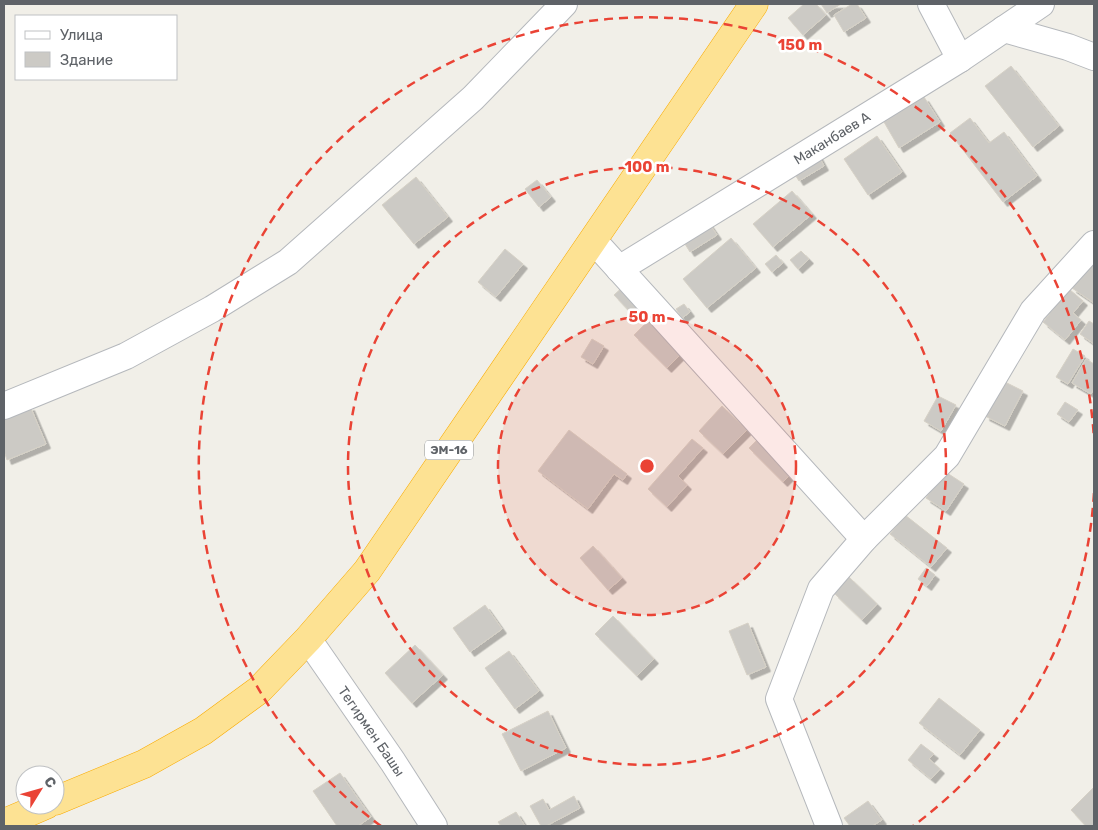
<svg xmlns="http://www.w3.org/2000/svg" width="1098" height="830" font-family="Rubik,sans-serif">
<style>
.building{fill:#cccac5;stroke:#d6d1c6;filter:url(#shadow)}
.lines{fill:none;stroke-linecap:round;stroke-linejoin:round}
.minor-casing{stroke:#b5b8bc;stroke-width:28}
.highway-casing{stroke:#f9ab00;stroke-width:29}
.minor{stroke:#fff;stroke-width:26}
.highway{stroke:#fde293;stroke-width:28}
.ring{fill:none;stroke:#ea4335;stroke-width:2.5;stroke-dasharray:9 6}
.labels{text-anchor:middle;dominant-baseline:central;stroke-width:5;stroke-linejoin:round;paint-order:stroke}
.shield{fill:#fff;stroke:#8f9295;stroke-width:1}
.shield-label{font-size:12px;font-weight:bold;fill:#5f6368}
.street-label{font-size:14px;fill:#5f6368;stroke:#fff}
.centre{fill:#ea4335;stroke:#fff;stroke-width:2.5}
.ring-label{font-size:15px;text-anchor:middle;font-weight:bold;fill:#ea4335;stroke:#fff;stroke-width:5;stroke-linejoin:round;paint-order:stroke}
</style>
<defs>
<filter id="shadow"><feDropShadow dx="4.5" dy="4.5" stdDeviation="0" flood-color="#0004"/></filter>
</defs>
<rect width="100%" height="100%" fill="#f1efe8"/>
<path class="building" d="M804,4H816L826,15L803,35L788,18Z
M821,4H841L827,13Z
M852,4H857L866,18L844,32L834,15Z
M1011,66L1059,126L1033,147L985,86Z
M924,97L940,122L899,148L884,122Z
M970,118L989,143L1004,132L1037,176L1003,202L950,133Z
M877,136L902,172L868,195L844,159Z
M817,153L824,166L799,181L791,168Z
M416,177L448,217L414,244L382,205Z
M537,180L551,197L539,207L525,189Z
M792,191L812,214L773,247L753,224Z
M706,219L717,235L690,252L680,236Z
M731,238L756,268L707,308L683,279Z
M505,249L523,264L496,297L478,282Z
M801,251L809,259L798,269L790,260Z
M776,255L783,263L772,272L765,264Z
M1094,256V303L1072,288Z
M626,284L644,304L633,315L614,295Z
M1069,289L1083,301L1073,313L1081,320L1065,340L1043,322Z
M684,304L690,312L682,318L676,309Z
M651,318L684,351L667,368L634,335Z
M1089,321L1094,324V344L1080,334Z
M592,339L604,346L593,364L581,357Z
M1073,349L1085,356L1068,384L1056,377Z
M1086,359L1094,364V388L1091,394L1072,383Z
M1003,381L1023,391L1005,426L985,416Z
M938,396L956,405L941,431L924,421Z
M1065,402L1078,410L1069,422L1057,414Z
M30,406L46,444L7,460L4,451V417Z
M722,406L747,430L723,454L699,431Z
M569,430L627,474L623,480L614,474L588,509L538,471Z
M759,438L793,472L783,482L749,448Z
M692,439L703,448L678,476L687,485L667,507L648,489Z
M944,471L964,484L946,511L926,498Z
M905,515L947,548L931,567L890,534Z
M593,546L622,578L608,590L580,558Z
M926,568L935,575L927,586L918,579Z
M849,577L877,604L862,620L834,593Z
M485,605L502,629L470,652L453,628Z
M613,616L654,659L637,676L595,634Z
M748,623L766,667L747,675L729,631Z
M415,645L443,675L412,703L385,673Z
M509,651L539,691L515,709L485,668Z
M939,698L980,730L960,755L919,723Z
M548,711L566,748L521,771L502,734Z
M921,744L934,754L929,759L940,769L931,779L908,760Z
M340,773L371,817L358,826H337L313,791Z
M1094,787V826H1086L1071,810Z
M574,796L580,808L546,826H541L530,806L543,799L549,810Z
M868,801L882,820L872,826H850L844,818Z
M516,812L525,826H501L498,822Z"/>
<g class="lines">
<defs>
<g id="minor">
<path d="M931,4L960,59"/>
<path d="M1004,29L1068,47L1094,57"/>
<path d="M593,240L864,539"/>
<path id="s1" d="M619,269L960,59L1041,4"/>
<path d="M4,406L126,356L212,309L288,262L473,98L564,4"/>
<path id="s2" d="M308,639L393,762L434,826"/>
<path d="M829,826L779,699L821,589L864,539L947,456L1033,311L1094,244"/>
</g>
<path id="highway" d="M55,801L144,764L203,731L259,690L308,639L367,571L754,4
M4,823L46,805"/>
</defs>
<use href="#minor" class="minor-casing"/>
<use href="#highway" class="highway-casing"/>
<use href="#minor" class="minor"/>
<use href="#highway" class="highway"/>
</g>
<circle cx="647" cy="466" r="149" fill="#ea4335" fill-opacity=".12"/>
<g class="ring">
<circle cx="647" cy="466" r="149"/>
<circle cx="647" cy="466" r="299"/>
<path d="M1094 493A448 448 0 0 1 913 826M381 826A448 448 0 1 1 1094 439"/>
</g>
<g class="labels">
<rect class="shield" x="425" y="440.5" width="48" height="19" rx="4"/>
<g class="shield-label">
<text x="449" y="450">ЭМ-16</text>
</g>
<g class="street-label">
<text stroke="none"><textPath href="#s1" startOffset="250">Маканбаев А</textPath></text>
<text stroke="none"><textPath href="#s2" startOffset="112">Тегирмен Башы</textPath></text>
</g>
</g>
<circle cx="647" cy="466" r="8" class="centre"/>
<g class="ring-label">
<text x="800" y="50">150 m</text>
<text x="647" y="172">100 m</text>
<text x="647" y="322">50 m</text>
</g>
<rect width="1098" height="830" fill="none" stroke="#5f6368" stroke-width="10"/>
<rect x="15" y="15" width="162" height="65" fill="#ffffff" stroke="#bfc1c3"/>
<rect x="25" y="31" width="25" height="8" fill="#ffffff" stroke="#bfc1c3"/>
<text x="60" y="40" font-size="15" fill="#5f6368">Улица</text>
<rect x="25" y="52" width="25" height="15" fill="#cccac5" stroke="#bfc1c3"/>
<text x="60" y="65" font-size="15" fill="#5f6368">Здание</text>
<g transform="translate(40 790) rotate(53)"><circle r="24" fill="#ffffff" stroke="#bfc1c3"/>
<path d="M0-4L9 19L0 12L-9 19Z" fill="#ea4335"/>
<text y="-8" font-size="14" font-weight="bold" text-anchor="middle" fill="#5f6368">С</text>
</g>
</svg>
